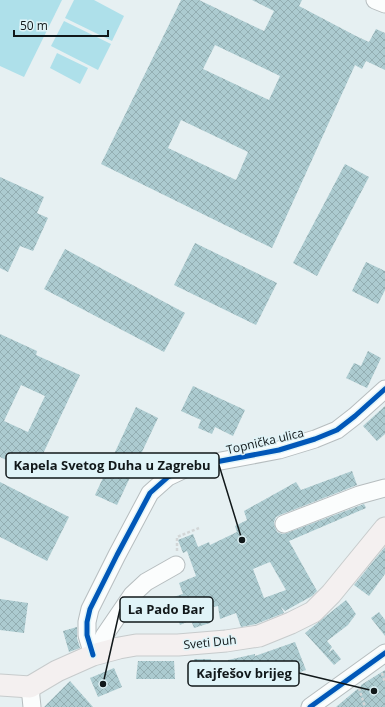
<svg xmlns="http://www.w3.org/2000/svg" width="385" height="707" font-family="'Open Sans',sans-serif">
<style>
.park{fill:#aee0ea}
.building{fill:url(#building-cross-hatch);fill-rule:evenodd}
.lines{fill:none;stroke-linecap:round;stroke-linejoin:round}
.minor-casing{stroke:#b6bdbf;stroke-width:19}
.major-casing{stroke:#c7cbcc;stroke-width:23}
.path{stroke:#d2d6d7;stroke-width:2.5;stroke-dasharray:3 2;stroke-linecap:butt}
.minor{stroke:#fbfdfd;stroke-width:17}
.major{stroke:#f4f0f0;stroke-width:21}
.cycleway-casing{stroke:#e0f4f8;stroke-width:8}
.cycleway{stroke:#0057b8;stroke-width:5}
.labels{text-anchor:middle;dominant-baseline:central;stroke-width:3;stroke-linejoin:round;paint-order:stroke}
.street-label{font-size:12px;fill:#11181a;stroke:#e0f4f8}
.leader{fill:none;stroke:#11181a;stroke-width:1.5}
.callout-dot{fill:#11181a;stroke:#e0f4f8;stroke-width:1.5}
.callout{fill:#e0f4f8;stroke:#11181a;stroke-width:1.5}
.callout-label{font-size:13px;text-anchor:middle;font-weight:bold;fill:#11181a}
</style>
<defs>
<pattern id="building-cross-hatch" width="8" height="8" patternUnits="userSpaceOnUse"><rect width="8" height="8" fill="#accbd0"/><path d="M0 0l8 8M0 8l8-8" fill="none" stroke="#93aeb2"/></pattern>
</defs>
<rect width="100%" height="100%" fill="#e6f0f2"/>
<g class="park">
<polygon points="0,0 62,0 24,77 0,66"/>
<polygon points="74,0 94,0 124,16 112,41 65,18"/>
<polygon points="64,21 111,44 98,70 51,46"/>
<polygon points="57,53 88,68 80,84 50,68"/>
</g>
<g class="building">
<path d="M 181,0 L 199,0 L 264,31 L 274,11 L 252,0 L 302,0 L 299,6 L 356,36 L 369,42 L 376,29 L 385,33 L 385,70 L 366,61 L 362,69 L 355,65 L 272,248 L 101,164 ZM 215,45 L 280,76 L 269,100 L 203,69 ZM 181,120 L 248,152 L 236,180 L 168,148 Z"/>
<polygon points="345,164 369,177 317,276 293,263"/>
<polygon points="0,177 44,197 37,213 48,218 33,251 20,246 8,272 0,268"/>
<polygon points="195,243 277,283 256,325 174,285"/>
<polygon points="65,249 185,313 164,352 44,289"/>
<polygon points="366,262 385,271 385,290 378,304 352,291"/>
<path d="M 0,334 L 37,351 L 36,355 L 80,375 L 34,473 L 0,457 ZM 21,385 L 45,396 L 28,432 L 4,421 Z"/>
<polygon points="368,351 381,358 367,388 346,378 354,363 361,366"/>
<polygon points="193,386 245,410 233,436 215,427 212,434 198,428 201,420 181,411"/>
<polygon points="385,406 385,434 377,441 363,426"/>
<polygon points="136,407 158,418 117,505 95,495"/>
<path d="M 352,471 L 357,485 L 280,515 L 276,517 L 274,522 L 275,527 L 277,532 L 282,534 L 287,533 L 364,504 L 366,508 L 289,541 L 317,591 L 312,596 L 285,611 L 281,607 L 284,613 L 256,624 L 241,627 L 236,613 L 220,619 L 218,606 L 209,608 L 210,623 L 194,628 L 191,620 L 180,625 L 170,598 L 183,594 L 179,583 L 196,576 L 187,551 L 183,553 L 178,540 L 193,534 L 198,547 L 209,542 L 210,545 L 237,532 L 235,526 L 247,520 L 244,511 L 296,482 L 301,490 ZM 270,562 L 286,590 L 264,598 L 253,569 Z"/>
<polygon points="0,482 69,517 47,561 0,537"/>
<polygon points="385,547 385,574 369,596 354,585"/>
<polygon points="0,599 28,603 24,633 0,630"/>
<polygon points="346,600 356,614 348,625 327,641 332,647 328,653 333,649 341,659 334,665 305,633"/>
<polygon points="379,612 385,620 385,636 371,618"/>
<polygon points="77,627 77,638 80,648 69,652 63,631"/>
<polygon points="295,642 306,670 279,680 277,675 252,680 252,677 232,678 228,660 255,654 255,656"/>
<polygon points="194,659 211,659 212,679 195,679"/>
<polygon points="138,661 174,661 175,679 136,679"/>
<polygon points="114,668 122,687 98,697 90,678"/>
<polygon points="385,670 385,707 336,707 361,686 361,685"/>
<polygon points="70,681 93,707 44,707"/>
</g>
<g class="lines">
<defs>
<g id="minor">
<polyline points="375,0 385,4"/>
<polyline points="284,524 359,495 385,488"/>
<polyline points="103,652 104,636 132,595 146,582 176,565"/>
<polyline points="93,655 87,635 87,622 90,609 117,555 150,493 168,477 189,467 279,450 315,439 337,430 355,416 385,389"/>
<polyline points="30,687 32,707"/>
<polyline points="310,707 385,653"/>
</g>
<polyline id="major" points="0,685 30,687 57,671 93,655 119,648 136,645 178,645 226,641 259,636 291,623 313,612 331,594 385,528"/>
</defs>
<use href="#minor" class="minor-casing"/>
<use href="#major" class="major-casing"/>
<g class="path">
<polyline points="177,551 177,537 199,528"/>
<polyline points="382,673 385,683"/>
<polyline points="359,688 365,707"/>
</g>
<use href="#minor" class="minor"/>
<use href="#major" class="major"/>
<defs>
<g id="cycleway">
<polyline points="93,655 87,635 87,622 90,609 117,555 150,493 168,477 189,467 279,450 315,439 337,430 355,416 385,389"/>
<polyline points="310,707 385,653"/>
</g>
</defs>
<use href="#cycleway" class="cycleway-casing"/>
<use href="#cycleway" class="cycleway"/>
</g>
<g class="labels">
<g class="street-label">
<text transform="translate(265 441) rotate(-13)">Topnička ulica</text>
<text transform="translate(210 642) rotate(-6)">Sveti Duh</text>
</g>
</g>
<path class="leader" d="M242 540L219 465M103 684L120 609M374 691L299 673"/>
<g class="callout-dot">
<circle cx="242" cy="540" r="4"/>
<circle cx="103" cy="684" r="4"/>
<circle cx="374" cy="691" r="4"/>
</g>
<g class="callout">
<rect x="6" y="453" width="213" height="25" rx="4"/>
<rect x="120" y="597" width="93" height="25" rx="4"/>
<rect x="188" y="661" width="111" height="25" rx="4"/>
</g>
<g class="callout-label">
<text x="112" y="470">Kapela Svetog Duha u Zagrebu</text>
<text x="166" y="614">La Pado Bar</text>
<text x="244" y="678">Kajfešov brijeg</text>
</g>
<path d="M14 30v6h94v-6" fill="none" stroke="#11181a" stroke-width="2"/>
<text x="20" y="30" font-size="12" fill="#11181a" stroke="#e0f4f8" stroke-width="3" paint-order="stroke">50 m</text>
</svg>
